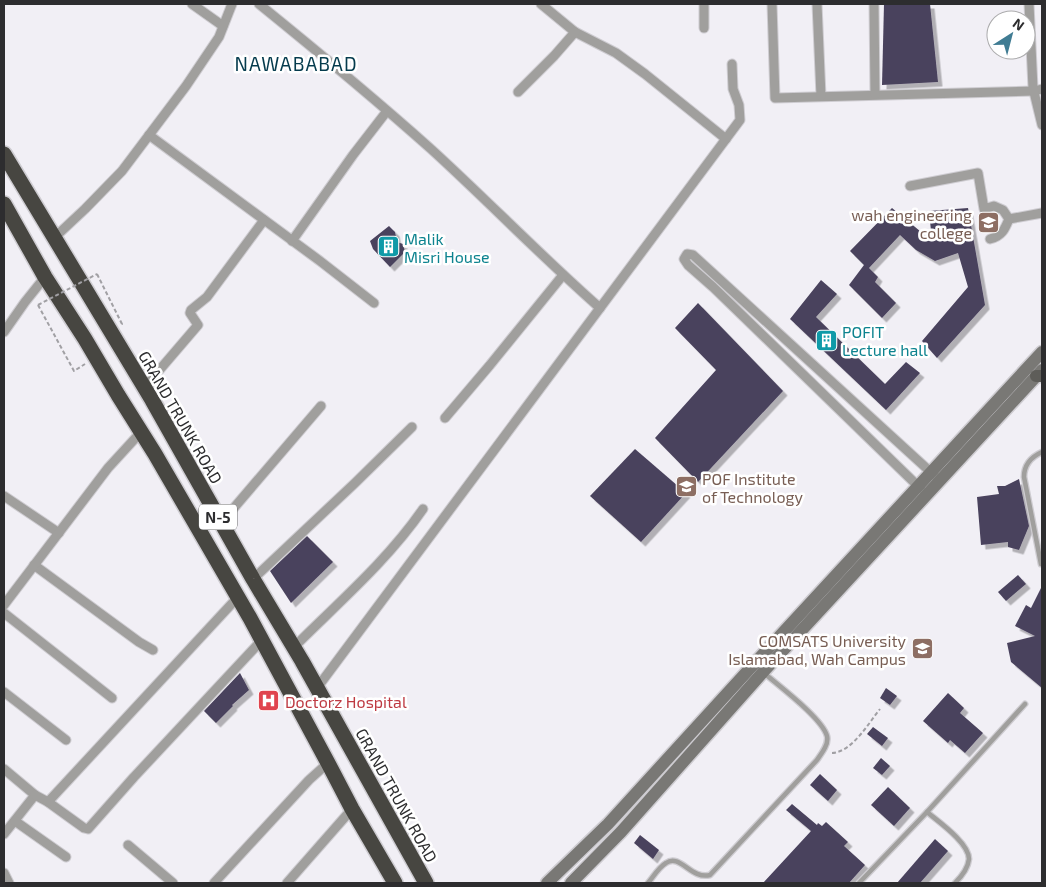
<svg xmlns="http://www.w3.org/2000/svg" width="1046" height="887" font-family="'Exo 2',sans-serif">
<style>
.building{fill:#4a425d;filter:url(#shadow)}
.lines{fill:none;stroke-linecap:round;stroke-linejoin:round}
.lane-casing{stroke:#ceccd1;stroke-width:7}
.street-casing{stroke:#ceccd1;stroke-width:11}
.secondary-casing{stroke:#ceccd1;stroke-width:15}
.primary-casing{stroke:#ceccd1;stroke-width:15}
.highway-casing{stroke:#ceccd1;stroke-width:18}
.path{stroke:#a1a0a4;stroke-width:2;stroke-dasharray:4 2.5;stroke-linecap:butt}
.lane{stroke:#a09f9d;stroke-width:4.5}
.street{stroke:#a09f9d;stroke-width:9}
.secondary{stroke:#797875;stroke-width:12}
.primary{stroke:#5e5d59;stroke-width:12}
.highway{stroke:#474641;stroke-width:15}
.path-bridge{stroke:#a1a0a4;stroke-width:2;stroke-dasharray:4 2.5;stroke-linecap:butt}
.labels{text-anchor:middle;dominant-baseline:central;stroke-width:5;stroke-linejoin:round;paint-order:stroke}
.shield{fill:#fff;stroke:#6c6c6d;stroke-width:1}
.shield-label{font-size:15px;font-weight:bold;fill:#2d2d2f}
.education-label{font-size:16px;fill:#785e54;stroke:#fff;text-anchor:end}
.culture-label{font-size:16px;fill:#0d838f;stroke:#fff;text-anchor:start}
.street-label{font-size:16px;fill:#2d2d2f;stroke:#fff}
.health-label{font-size:16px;fill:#be3a42;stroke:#fff;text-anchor:start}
.quarter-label{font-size:19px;letter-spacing:1px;fill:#053b4d;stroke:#fff}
</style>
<defs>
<filter id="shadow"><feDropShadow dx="4.5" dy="4.5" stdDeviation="0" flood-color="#0004"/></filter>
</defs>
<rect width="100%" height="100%" fill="#f1eff5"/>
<g class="building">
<polygon points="884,4 930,4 938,82 882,85"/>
<polygon points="892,208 932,241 929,211 968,208 985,305 937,358 922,341 968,287 958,253 935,261 916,250 900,235 869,268 878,277 875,282 896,303 882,318 849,285 864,265 850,251"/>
<polygon points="389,226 395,232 397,242 403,244 405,252 390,267 373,249 370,241"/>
<polygon points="821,280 837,294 816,317 885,384 906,362 920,373 886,410 790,319"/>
<polygon points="698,303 783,391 698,482 655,438 716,370 675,328"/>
<polygon points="635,449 686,493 641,542 590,496"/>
<polygon points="1019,479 1029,526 1019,550 1008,547 1008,542 981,545 977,497 999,494 997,486 1005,486"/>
<polygon points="307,536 333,562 291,603 270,571"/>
<polygon points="1018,575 1026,584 1006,601 998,592"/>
<polygon points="1042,586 1042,688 1011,662 1007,643 1035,636 1015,626 1026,605 1031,608"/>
<polygon points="240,673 249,690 232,705 233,706 216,723 204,711"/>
<polygon points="886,688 897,696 890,705 880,698"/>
<polygon points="948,693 964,708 960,713 983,733 965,753 950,740 948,743 923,721"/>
<polygon points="873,727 888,738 882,746 867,734"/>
<polygon points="881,758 890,766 882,775 873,768"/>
<polygon points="820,774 837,790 828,801 810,785"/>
<polygon points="888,787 910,808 894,826 871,805"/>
<polygon points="792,804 817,825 818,823 822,826 826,822 848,842 844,846 865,865 849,883 763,883 811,831 786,810"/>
<polygon points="640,835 659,850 653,859 634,843"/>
<polygon points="935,839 948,851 920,883 897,883"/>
</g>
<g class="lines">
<defs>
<g id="lane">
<path d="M 1041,564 L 1024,477 C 1024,465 1031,457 1042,452"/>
<path d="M 927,812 C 939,822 969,843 969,859 C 968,869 961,877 955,883"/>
<path d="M 648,883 C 653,877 659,867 666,863 C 680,853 691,880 710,875 L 817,760 C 822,753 829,744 827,736 C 822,718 779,686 764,673"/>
<polyline points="859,883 927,812 1025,704"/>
</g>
<g id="street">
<polyline points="192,4 223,26"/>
<path d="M 259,4 C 317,51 375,99 431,149 C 488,201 542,257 600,308"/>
<polyline points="541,4 575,32 616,53 645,74 726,139"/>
<polyline points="704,4 704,28"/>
<polyline points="772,4 775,98 1034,91 1042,89"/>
<polyline points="817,4 821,96"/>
<polyline points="874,4 875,94"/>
<polyline points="1029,4 1033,88 1042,125"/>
<polyline points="518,92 554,56 575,32"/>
<polyline points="149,135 320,261 374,303"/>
<polyline points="910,186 978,173 984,209 994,206 1003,210 1009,219 1042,213"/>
<polyline points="54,238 85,209 122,171 186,86 219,37 232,4"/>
<path d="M 990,239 C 1002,236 1005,229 1009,219"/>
<polyline points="292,241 353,155 387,111"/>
<polyline points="4,332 25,302 45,277"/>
<polyline points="144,388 198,325 190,313 191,310 207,297 264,220"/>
<polyline points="445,418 490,365 563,275"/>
<polyline points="921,489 713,287 688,265 684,259 687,254 693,255 935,476"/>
<polyline points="4,496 59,533"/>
<polyline points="221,523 321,406"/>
<polyline points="34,565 139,642 153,650"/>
<polyline points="253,579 355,483 412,427"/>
<polyline points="4,605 108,468 141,432"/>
<polyline points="4,613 112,698"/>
<path d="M 294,647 C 338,603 388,560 423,509"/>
<polyline points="317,688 740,120 739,105 733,89 732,64"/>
<polyline points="4,692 66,740"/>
<polyline points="4,769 35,795 4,834"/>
<polyline points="35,795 48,802 84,828 88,829 134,777 262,640"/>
<polyline points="48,802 238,597"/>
<polyline points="15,821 66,857"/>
<polyline points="128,845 173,883"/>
<polyline points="4,873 9,883"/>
<polyline points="214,883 309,780 328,763"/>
<polyline points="287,883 352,809"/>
</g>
<g id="secondary">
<polyline points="547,883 608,824 754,664 1042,352"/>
<polyline points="571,883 621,832 763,672 1042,370"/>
</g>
<polyline id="primary" points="1036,376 1042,376"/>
<g id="highway">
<polyline points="4,154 152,400 253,579 302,661 426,883"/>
<polyline points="4,204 45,277 85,339 118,395 155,454 250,618 328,763 352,809 395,883"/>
</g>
</defs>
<use href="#lane" class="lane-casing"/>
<use href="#street" class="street-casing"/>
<use href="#secondary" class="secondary-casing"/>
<use href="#primary" class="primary-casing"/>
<use href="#highway" class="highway-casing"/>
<g class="path">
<polyline points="97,274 122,324 121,324"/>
<polyline points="38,305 74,371 85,364"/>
<path d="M 832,753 C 852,752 868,724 880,709"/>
</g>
<use href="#lane" class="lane"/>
<use href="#street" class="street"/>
<use href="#secondary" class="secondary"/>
<use href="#primary" class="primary"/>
<use href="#highway" class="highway"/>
<polyline class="path-bridge" points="38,305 97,274"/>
</g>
<defs>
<symbol id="university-square" viewBox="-11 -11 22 22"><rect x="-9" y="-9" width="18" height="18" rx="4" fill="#8d6e63" stroke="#fff"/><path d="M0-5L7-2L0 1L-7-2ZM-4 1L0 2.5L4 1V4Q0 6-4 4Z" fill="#fff"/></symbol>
<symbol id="building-square" viewBox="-11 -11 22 22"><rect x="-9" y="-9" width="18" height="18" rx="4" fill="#0f9aa8" stroke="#fff"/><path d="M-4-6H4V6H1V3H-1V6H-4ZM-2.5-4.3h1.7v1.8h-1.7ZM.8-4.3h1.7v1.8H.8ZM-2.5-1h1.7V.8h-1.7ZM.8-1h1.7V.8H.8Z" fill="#fff"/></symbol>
<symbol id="hospital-square" viewBox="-11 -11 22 22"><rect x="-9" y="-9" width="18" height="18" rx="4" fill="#e0444e" stroke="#fff"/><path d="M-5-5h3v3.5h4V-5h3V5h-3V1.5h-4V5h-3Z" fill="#fff"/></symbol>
</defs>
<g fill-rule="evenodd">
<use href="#university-square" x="976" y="210" width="25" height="25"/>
<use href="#building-square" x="376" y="234" width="25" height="25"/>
<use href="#building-square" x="814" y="328" width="25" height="25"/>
<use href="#university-square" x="674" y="474" width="25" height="25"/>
<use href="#university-square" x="910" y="636" width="25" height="25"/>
<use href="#hospital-square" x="256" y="688" width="25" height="25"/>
</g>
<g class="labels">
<rect class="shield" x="199" y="504.5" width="38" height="25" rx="4"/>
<g class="shield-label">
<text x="218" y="517">N-5</text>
</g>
<g class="education-label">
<text x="972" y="214">wah engineering<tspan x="972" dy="18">college</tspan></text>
<text x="702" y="478" text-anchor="start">POF Institute<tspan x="702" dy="18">of Technology</tspan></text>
<text x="906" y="640">COMSATS University<tspan x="906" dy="18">Islamabad, Wah Campus</tspan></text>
</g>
<g class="culture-label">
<text x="404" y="238">Malik<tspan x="404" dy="18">Misri House</tspan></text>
<text x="842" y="331">POFIT<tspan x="842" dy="18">Lecture hall</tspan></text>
</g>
<g class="street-label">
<text transform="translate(181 417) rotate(60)">GRAND TRUNK ROAD</text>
<text transform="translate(397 795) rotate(61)">GRAND TRUNK ROAD</text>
</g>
<g class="health-label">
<text x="285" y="701">Doctorz Hospital</text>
</g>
<g class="quarter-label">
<text x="296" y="63">NAWABABAD</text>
</g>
</g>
<rect width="1046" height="887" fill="none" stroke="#2d2d2f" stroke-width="10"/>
<g transform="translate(1011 35) rotate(36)"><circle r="24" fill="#ffffff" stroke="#ababac"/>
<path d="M0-4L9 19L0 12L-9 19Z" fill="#407c93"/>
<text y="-8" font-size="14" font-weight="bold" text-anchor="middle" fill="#2d2d2f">N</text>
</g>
</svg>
